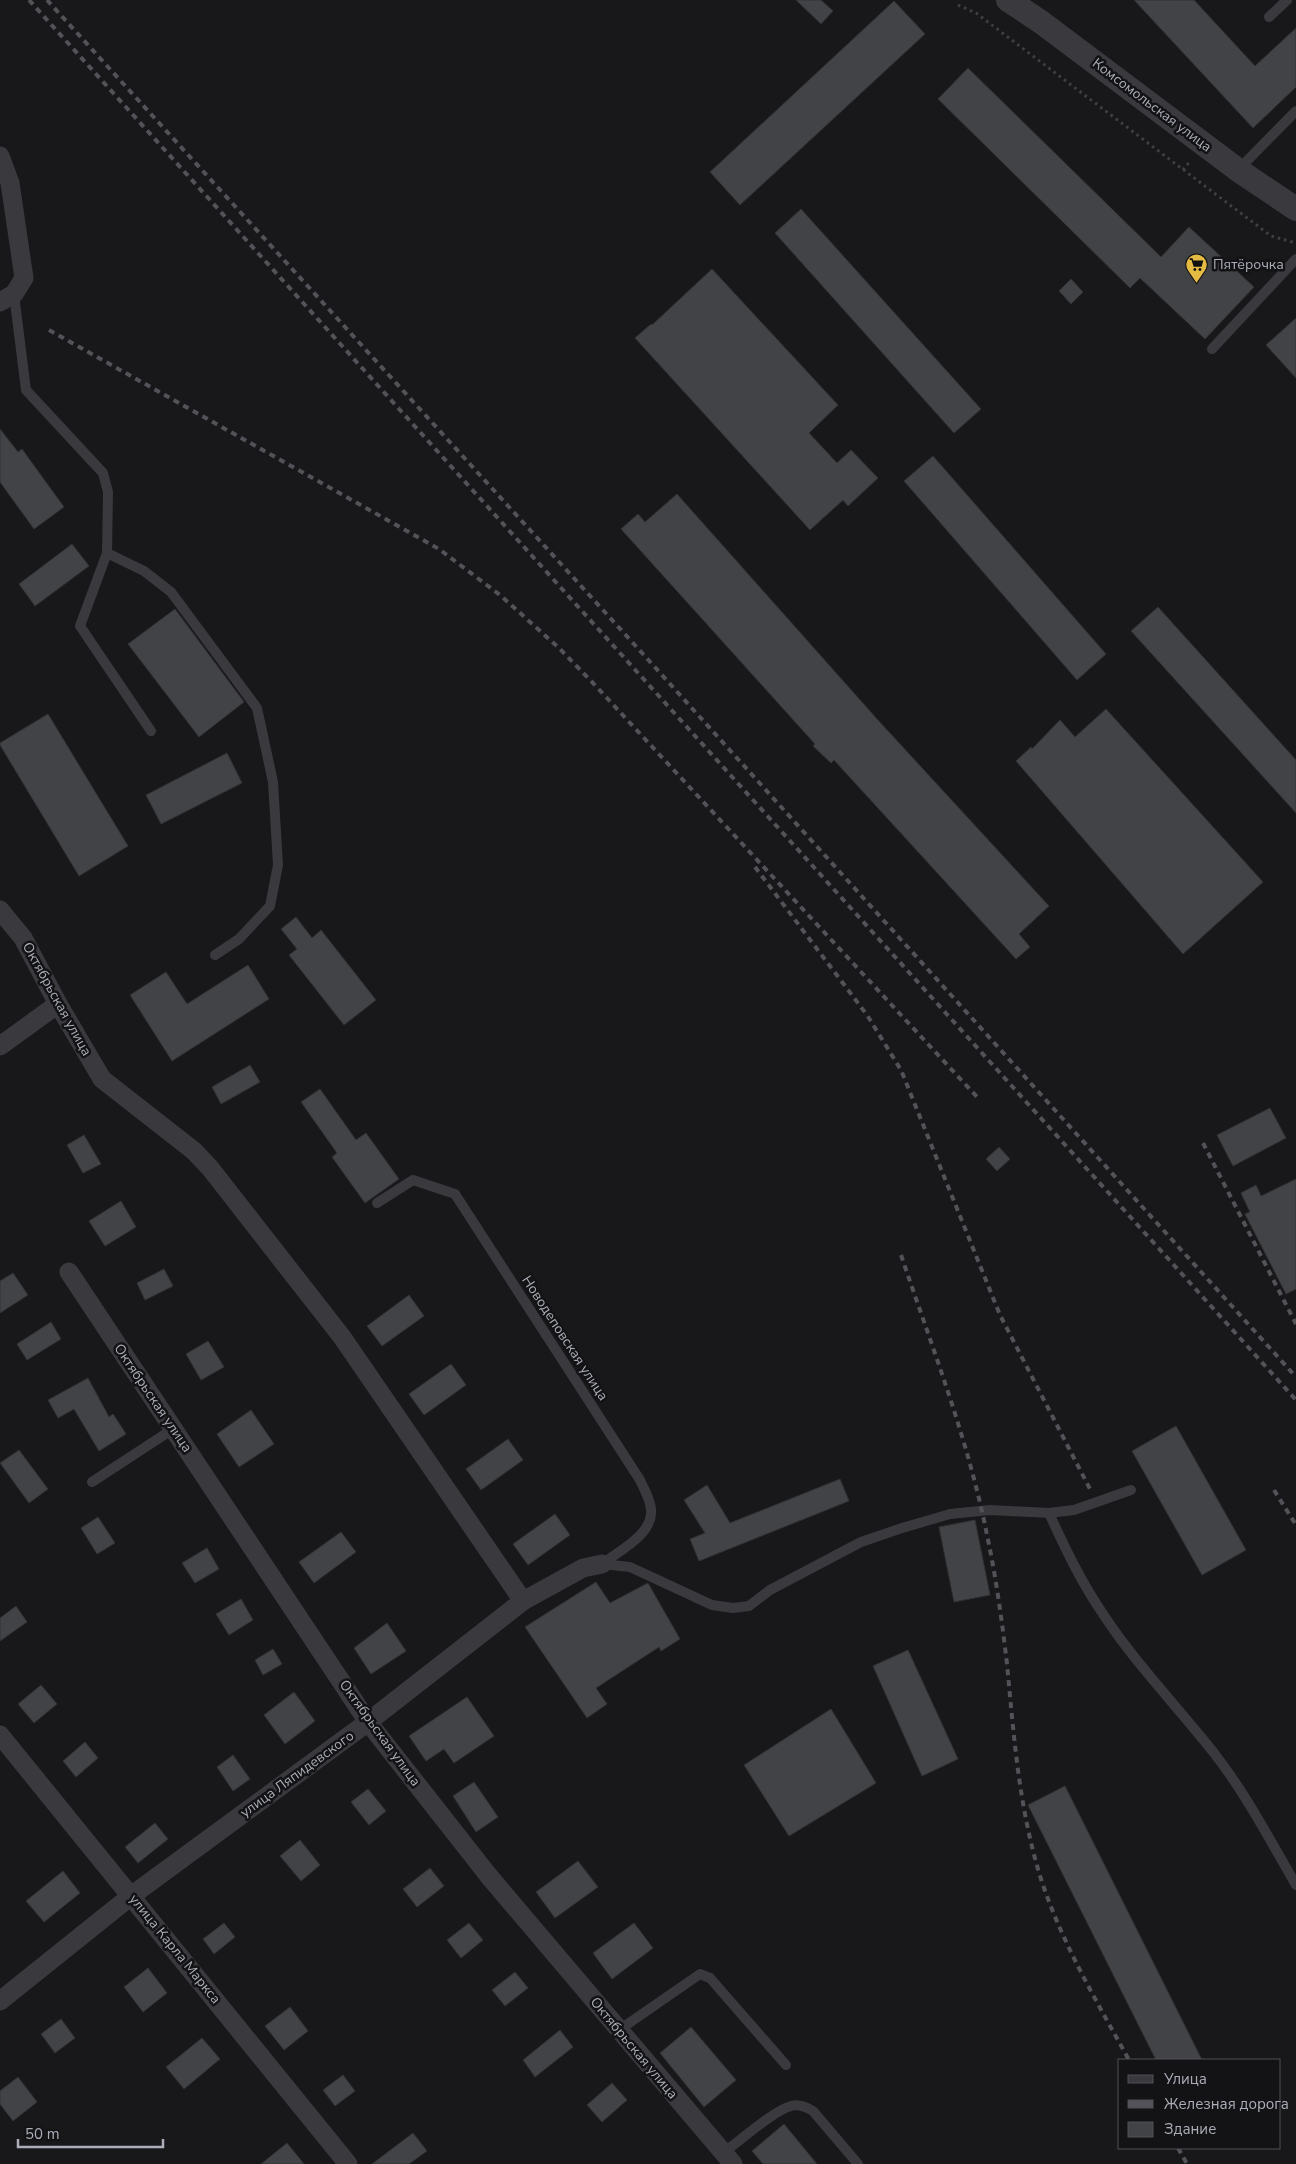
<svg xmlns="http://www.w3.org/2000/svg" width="1296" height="2164" font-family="'Nunito Sans',sans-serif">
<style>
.building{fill:#424346;stroke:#323235}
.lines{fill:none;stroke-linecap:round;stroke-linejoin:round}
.path{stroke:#3f4045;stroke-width:3;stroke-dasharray:2.5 4;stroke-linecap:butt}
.service{stroke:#39393e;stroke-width:10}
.minor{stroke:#39393e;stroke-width:19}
.tertiary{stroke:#39393e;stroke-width:24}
.rail{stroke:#525359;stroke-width:4;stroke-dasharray:6 5;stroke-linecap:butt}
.labels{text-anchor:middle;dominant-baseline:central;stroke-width:5;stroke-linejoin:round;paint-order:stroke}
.street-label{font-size:14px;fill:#abaeb8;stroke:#131315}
.poi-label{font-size:14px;fill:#abaeb8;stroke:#131315;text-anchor:start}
</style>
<rect width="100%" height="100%" fill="#18181a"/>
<g class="building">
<polygon points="796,0 821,0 833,11 821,24"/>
<polygon points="1134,0 1194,0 1255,66 1296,28 1296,87 1253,128"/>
<polygon points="894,1 925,34 740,205 710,172"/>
<polygon points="968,68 1161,257 1189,227 1254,287 1205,339 1140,278 1130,288 938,99"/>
<polygon points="801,209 981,409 954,433 775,233"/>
<polygon points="712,269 838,405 809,433 837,463 851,450 878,478 848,506 843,500 810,530 635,338 651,324 652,325"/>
<polygon points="1071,279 1083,292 1071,304 1059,291"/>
<polygon points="1296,318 1296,378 1266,345"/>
<polygon points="0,429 18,452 22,449 64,507 34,529 0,482"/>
<polygon points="933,456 1106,654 1077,680 904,481"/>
<polygon points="677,494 877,719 1049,906 1019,934 1030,947 1016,959 834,760 831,763 813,746 815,744 621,529 638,514 645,522"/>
<polygon points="72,544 89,566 35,606 19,584"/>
<polygon points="1158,607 1296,760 1296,813 1131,631"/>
<polygon points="175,609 244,702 199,737 128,644"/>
<polygon points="1106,709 1263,882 1183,954 1016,761 1031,747 1032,749 1060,720 1075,737"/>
<polygon points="48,714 128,846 79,876 0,745 0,743"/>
<polygon points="227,753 242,783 161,824 146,795"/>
<polygon points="296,917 312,938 321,930 376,1000 344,1025 289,955 297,949 281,929"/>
<polygon points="248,965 269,999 172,1061 130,995 166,972 187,1004"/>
<polygon points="250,1065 260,1082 221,1104 212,1087"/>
<polygon points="320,1089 356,1140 366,1133 399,1179 365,1203 332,1157 337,1153 301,1102"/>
<polygon points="1270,1108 1286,1138 1233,1166 1217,1135"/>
<polygon points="84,1135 101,1164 83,1173 67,1145"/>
<polygon points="999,1147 1010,1159 997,1171 986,1159"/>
<polygon points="1296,1179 1296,1289 1286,1294 1245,1214 1250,1212 1241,1193 1256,1185 1261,1196"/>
<polygon points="121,1201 136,1227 105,1246 89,1221"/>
<polygon points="164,1269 173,1286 145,1300 137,1283"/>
<polygon points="13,1273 28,1295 0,1313 0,1281"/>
<polygon points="409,1295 424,1316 382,1346 367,1326"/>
<polygon points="51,1322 61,1339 27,1360 17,1344"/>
<polygon points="208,1341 224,1367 201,1380 186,1354"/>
<polygon points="451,1364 466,1385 424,1415 409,1394"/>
<polygon points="88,1378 109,1417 113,1414 126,1434 99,1451 74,1409 58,1418 48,1400"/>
<polygon points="251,1410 274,1444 239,1467 217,1434"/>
<polygon points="1176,1426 1246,1550 1202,1575 1132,1451"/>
<polygon points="508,1439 523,1460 481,1490 466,1469"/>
<polygon points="19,1450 48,1489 29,1503 0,1463"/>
<polygon points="840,1479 849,1501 699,1561 690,1539 705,1533 684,1500 707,1485 730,1523"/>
<polygon points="555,1514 570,1535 528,1565 513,1544"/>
<polygon points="98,1517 115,1543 97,1554 81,1528"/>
<polygon points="975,1520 990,1595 954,1602 939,1527"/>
<polygon points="341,1532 356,1552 314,1583 299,1562"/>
<polygon points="207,1548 219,1569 195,1583 182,1563"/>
<polygon points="596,1582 610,1603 648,1583 680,1639 661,1651 659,1647 596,1688 607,1704 587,1718 525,1627"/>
<polygon points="241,1599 253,1620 229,1635 216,1614"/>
<polygon points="16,1606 27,1622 0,1641 0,1618"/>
<polygon points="387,1623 406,1651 371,1674 354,1648"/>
<polygon points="273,1649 282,1664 263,1675 255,1660"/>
<polygon points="908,1650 958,1759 922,1776 873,1666"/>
<polygon points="41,1685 57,1704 34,1723 18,1704"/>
<polygon points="294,1692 315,1721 285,1744 264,1715"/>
<polygon points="467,1697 494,1736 454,1763 444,1749 426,1761 409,1736"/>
<polygon points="831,1709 876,1783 789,1836 744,1765"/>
<polygon points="85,1742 98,1758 76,1777 63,1761"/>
<polygon points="233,1755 250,1779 233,1791 217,1767"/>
<polygon points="474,1782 498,1817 476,1832 453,1796"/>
<polygon points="1065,1786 1202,2060 1156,2060 1028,1805"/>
<polygon points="368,1789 386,1811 369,1825 351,1802"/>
<polygon points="155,1823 168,1839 138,1863 125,1847"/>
<polygon points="300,1840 320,1865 301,1881 280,1856"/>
<polygon points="578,1861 598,1887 555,1918 536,1892"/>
<polygon points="430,1868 444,1886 417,1907 403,1889"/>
<polygon points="63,1871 80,1893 44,1922 26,1901"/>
<polygon points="224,1923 235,1937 214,1954 203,1939"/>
<polygon points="469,1923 483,1940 461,1958 447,1940"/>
<polygon points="634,1923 653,1948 612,1979 593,1953"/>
<polygon points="148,1968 167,1993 143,2012 124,1987"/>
<polygon points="515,1972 528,1988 505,2006 492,1990"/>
<polygon points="290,2007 308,2031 284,2050 265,2026"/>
<polygon points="61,2019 75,2038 55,2053 41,2034"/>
<polygon points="691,2027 736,2080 704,2107 660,2053"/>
<polygon points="560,2030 573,2047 535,2077 523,2060"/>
<polygon points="202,2038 220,2059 184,2089 166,2067"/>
<polygon points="343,2075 355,2091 335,2106 323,2090"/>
<polygon points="18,2077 37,2102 13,2121 0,2104 0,2091"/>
<polygon points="612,2083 627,2100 602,2122 587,2105"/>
<polygon points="784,2124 817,2164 763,2164 752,2151"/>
<polygon points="413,2133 427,2151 409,2164 372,2164"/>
<polygon points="287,2143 304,2164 261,2164"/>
</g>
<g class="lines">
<g class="path">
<polyline points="958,5 976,13 1271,236 1296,243"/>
<polyline points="1183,170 1191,160"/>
</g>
<g class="service">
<polyline points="1269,17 1287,0"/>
<polyline points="1238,170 1296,111"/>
<polyline points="14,294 26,390 103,473 108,492 107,553 80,626 151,731"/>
<polyline points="1212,349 1296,259"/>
<polyline points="107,553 144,571 171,592 257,708 273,782 278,865 270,906 239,939 215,955"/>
<path d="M 377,1203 L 413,1180 L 455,1194 L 640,1480 C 644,1489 650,1499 651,1509 C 654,1534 619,1551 602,1564"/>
<polyline points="92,1482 173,1429"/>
<polyline points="1049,1513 1074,1510 1131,1490"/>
<path d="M 602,1564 L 630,1567 L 712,1605 L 733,1608 L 749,1606 L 770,1590 L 861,1542 L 902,1528 L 950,1514 L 990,1510 L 1049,1513 C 1065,1548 1081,1582 1103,1614 C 1135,1663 1177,1706 1214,1753 C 1246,1794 1270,1840 1296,1885"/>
<polyline points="619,2030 700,1974 710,1978 786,2065"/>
<path d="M 723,2153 C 740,2141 773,2111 791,2106 C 798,2104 806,2107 813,2111 L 858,2164"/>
</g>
<g class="minor">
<polyline points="0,156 10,183 24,278 14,294 0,302"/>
<polyline points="0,910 23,938 58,1004 102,1079 194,1151 210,1168 342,1337 523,1601"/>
<polyline points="0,1046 58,1004"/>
<polyline points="69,1272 368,1722 488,1875 733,2164"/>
<polyline points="0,1735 348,2164"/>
<polyline points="0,2001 131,1896 368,1722 523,1601 583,1568 602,1564"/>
</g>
<polyline class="tertiary" points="1008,0 1041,22 1238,170 1296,209"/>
<g class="rail">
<polyline points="29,0 1296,1400"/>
<polyline points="47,0 643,654 1296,1377"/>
<polyline points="49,330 439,549 500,595 559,648 593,683 978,1098"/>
<polyline points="755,867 867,1015 901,1070 1000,1315 1091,1491"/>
<polyline points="1203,1143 1296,1324"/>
<path d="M 901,1255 C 932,1347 968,1439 987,1535 C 996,1577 1002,1621 1007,1664 C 1014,1737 1019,1811 1042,1882 C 1063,1945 1097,2002 1129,2060"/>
<polyline points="1274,1490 1296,1525"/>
<polyline points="1178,2148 1187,2164"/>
</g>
</g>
<defs>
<symbol id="supermarket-pin" viewBox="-11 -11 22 30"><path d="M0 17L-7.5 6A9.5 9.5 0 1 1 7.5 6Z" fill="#e6bb43" stroke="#131315"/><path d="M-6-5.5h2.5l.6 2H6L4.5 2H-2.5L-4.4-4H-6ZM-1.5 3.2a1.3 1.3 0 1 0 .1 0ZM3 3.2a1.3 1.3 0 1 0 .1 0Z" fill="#111"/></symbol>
</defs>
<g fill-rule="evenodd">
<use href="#supermarket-pin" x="1184" y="252" width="25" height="34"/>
</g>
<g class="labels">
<g class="street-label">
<text transform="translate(1152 105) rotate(37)">Комсомольская улица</text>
<text transform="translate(57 999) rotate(61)">Октябрьская улица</text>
<text transform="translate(565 1338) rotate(57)">Новодеповская улица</text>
<text transform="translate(153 1398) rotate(56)">Октябрьская улица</text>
<text transform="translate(380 1733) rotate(54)">Октябрьская улица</text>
<text transform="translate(297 1774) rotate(-36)">улица Ляпидевского</text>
<text transform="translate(175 1949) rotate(51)">улица Карла Маркса</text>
<text transform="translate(634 2048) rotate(50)">Октябрьская улица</text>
</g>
<g class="poi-label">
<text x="1213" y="264">Пятёрочка</text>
</g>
</g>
<rect x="1118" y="2059" width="162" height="90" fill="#131315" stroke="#505156"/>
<rect x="1128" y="2075" width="25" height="8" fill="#39393e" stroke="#505156"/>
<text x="1164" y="2084" font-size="15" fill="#abaeb8">Улица</text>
<rect x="1128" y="2100" width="25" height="8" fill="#525359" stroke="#505156"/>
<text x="1164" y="2109" font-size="15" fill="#abaeb8">Железная дорога</text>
<rect x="1128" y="2122" width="25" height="15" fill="#424346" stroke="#505156"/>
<text x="1164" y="2134" font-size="15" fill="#abaeb8">Здание</text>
<path d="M18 2139v8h145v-8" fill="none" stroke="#abaeb8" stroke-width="2.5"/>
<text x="25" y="2139" font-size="15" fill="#abaeb8" stroke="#131315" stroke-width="4" paint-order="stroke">50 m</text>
</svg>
